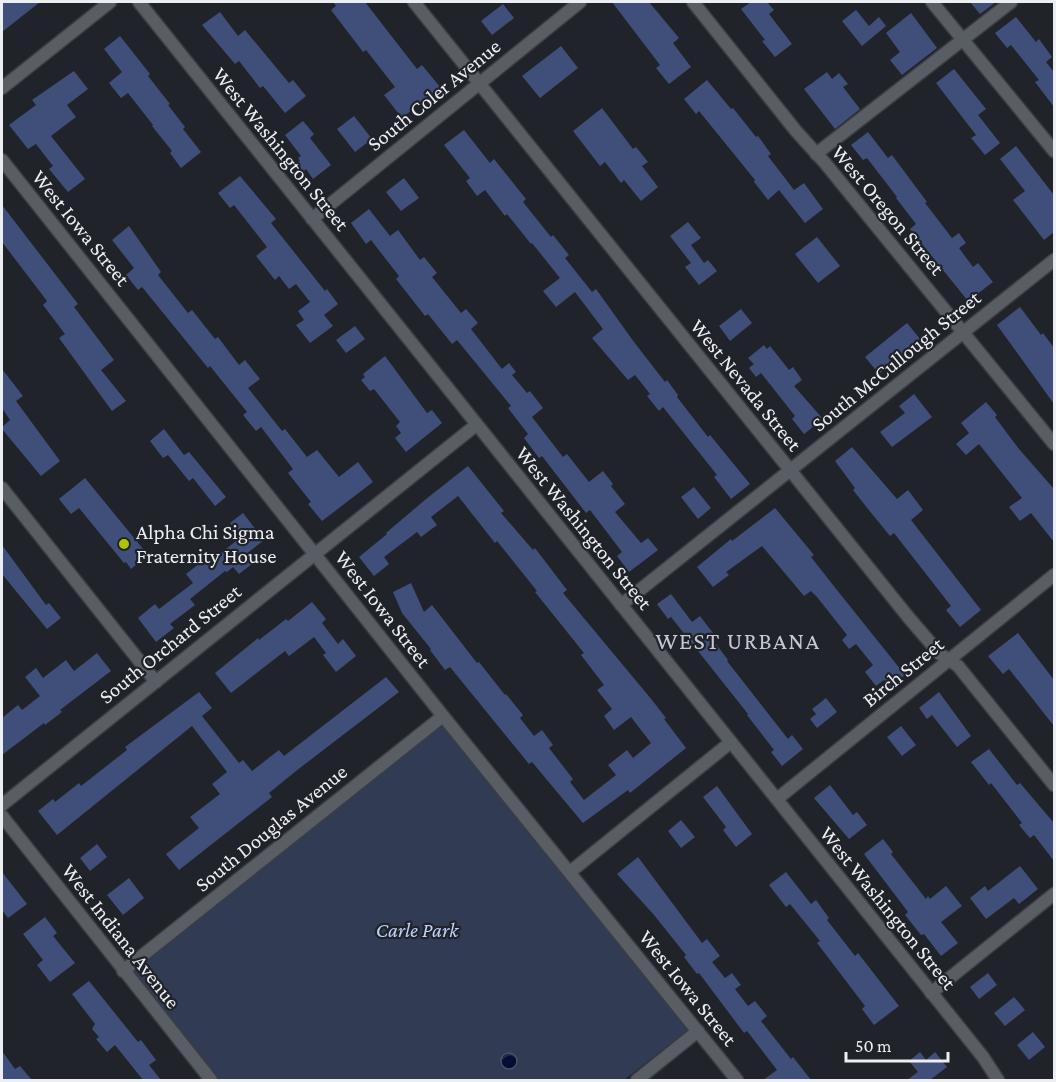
<svg xmlns="http://www.w3.org/2000/svg" width="1056" height="1082" font-family="'Crimson Pro',serif">
<style>
.park{fill:#313b54}
.water{fill:url(#water-waves);stroke:#4a516c;stroke-width:1.5}
.building{fill:#3f4f7a}
.lines{fill:none;stroke-linecap:round;stroke-linejoin:round}
.minor-casing{stroke:#3c3e42;stroke-width:15}
.minor{stroke:#595d64;stroke-width:12}
.poi-dot{fill:#afc504;stroke:#202329;stroke-width:2}
.labels{text-anchor:middle;dominant-baseline:central;stroke-width:4.5;stroke-linejoin:round;paint-order:stroke}
.street-label{font-size:21px;fill:#eceef2;stroke:#202329}
.poi-label{font-size:21px;fill:#eceef2;stroke:#202329;text-anchor:start}
.park-label{font-size:21px;font-style:italic;fill:#bfd0fb;stroke:#202329}
.quarter-label{font-size:24px;letter-spacing:1.5px;fill:#c5c8d1;stroke:#202329}
</style>
<defs>
<pattern id="water-waves" width="16" height="10" patternUnits="userSpaceOnUse" patternTransform="scale(1.5)"><rect width="16" height="10" fill="#050e33"/><path d="M0 5q4-4 8 0t8 0" fill="none" stroke="#2a3151"/></pattern>
</defs>
<rect width="100%" height="100%" fill="#202329"/>
<polygon class="park" points="443,716 688,1030 624,1080 211,1080 123,971"/>
<circle class="water" cx="509" cy="1061" r="8"/>
<g class="building">
<polygon points="2,2 40,2 2,32"/>
<polygon points="333,2 365,2 417,69 422,65 440,87 402,118 384,95 395,87 366,50 363,52 331,10 336,6"/>
<polygon points="612,2 649,2 679,38 673,43 691,67 669,84 656,68 660,65"/>
<polygon points="751,2 767,2 774,10 769,14 792,44 775,57 762,41 765,40 741,9"/>
<polygon points="970,2 996,2 980,14"/>
<polygon points="503,4 514,18 492,35 481,21"/>
<polygon points="856,10 869,26 879,17 886,26 862,46 842,21"/>
<polygon points="220,12 238,36 245,30 289,83 293,80 306,96 285,113 263,86 260,88 239,61 235,64 202,25"/>
<polygon points="911,13 937,48 902,75 890,60 900,52 886,33"/>
<polygon points="1016,17 1036,42 1039,39 1052,57 1046,62 1054,72 1054,107 1035,82 1039,80 1011,45 1007,48 995,33"/>
<polygon points="120,36 150,74 148,76 170,104 168,105 185,127 183,129 201,152 181,168 170,153 172,151 152,126 153,125 128,93 121,98 109,83 122,72 104,49"/>
<polygon points="561,46 578,68 540,98 522,76"/>
<polygon points="954,69 986,109 978,115 1000,143 985,155 971,138 976,135 936,83"/>
<polygon points="74,71 88,89 67,105 76,117 51,136 85,179 68,192 49,169 53,166 36,144 28,149 9,125 36,105 32,100"/>
<polygon points="827,72 832,79 839,73 848,84 843,87 860,109 835,129 804,89"/>
<polygon points="707,80 731,109 733,108 756,137 758,136 771,154 768,156 794,190 804,183 823,209 805,223 779,190 768,200 754,182 755,180 699,111 696,114 684,99"/>
<polygon points="602,108 633,149 636,147 648,162 642,166 658,187 641,201 624,180 621,183 605,162 600,166 573,131"/>
<polygon points="354,116 372,139 355,152 337,129"/>
<polygon points="303,121 314,134 310,138 331,165 313,179 306,169 303,172 296,163 300,161 298,158 301,156 285,135"/>
<polygon points="464,130 490,163 494,159 526,199 523,202 551,237 553,235 569,255 565,258 592,292 596,289 634,342 665,382 667,380 678,395 677,397 708,437 710,435 750,484 731,499 714,477 717,475 663,407 659,411 647,396 650,394 635,375 628,380 592,338 603,329 575,292 556,307 543,291 560,278 532,243 531,244 507,214 505,216 485,190 477,196 466,181 470,178 444,145"/>
<polygon points="868,132 888,158 892,155 927,202 925,203 952,238 959,233 966,243 959,248 973,267 978,263 993,282 968,301 910,229 916,224 896,198 897,197 867,158 863,160 851,145"/>
<polygon points="1016,146 1054,195 1054,232 1044,240 1013,200 1025,191 1000,159"/>
<polygon points="240,176 276,219 271,223 325,291 327,289 338,304 324,315 333,326 310,343 296,325 304,320 298,311 310,302 296,284 289,289 279,276 275,280 256,256 267,247 234,205 230,208 218,193"/>
<polygon points="404,178 419,198 401,211 386,192"/>
<polygon points="2,205 78,304 74,307 114,360 101,370 126,401 112,411 59,338 65,334 43,305 47,301 2,242"/>
<polygon points="369,209 390,236 398,230 420,260 424,257 437,273 432,277 461,313 466,309 478,323 471,329 502,369 509,363 516,372 512,375 527,393 530,391 543,408 532,417 563,457 567,454 589,482 603,471 613,484 611,486 625,504 615,512 641,543 648,538 658,550 629,572 617,556 622,552 590,510 586,513 542,456 539,458 524,438 528,434 508,408 511,406 457,340 452,344 428,314 425,316 396,279 399,276 371,240 366,244 351,223"/>
<polygon points="688,222 701,238 691,245 704,263 708,260 717,271 699,285 685,267 691,263 670,236"/>
<polygon points="129,226 161,272 158,275 188,313 192,310 215,339 218,337 239,365 245,360 260,379 248,388 282,431 285,429 307,457 317,450 339,477 358,462 373,482 322,521 308,504 311,502 288,473 293,469 261,427 256,431 243,415 247,412 210,366 208,368 142,287 138,290 126,275 134,268 112,240"/>
<polygon points="817,237 840,266 818,283 795,254"/>
<polygon points="1020,307 1041,335 1043,333 1054,348 1054,404 997,325"/>
<polygon points="741,309 752,323 730,341 719,326"/>
<polygon points="907,323 921,340 879,374 865,357"/>
<polygon points="355,326 365,339 346,353 336,340"/>
<polygon points="764,345 767,349 770,346 789,370 793,367 802,380 794,386 823,419 804,434 792,419 795,416 761,373 756,377 749,368 754,364 748,358"/>
<polygon points="385,356 427,413 432,410 442,423 406,452 395,438 401,433 396,426 400,422 374,389 370,391 361,380 365,377 363,374"/>
<polygon points="2,369 23,396 16,401 60,461 41,476 2,429 2,427 10,420 2,408"/>
<polygon points="914,394 932,417 892,447 880,432 905,413 899,406"/>
<polygon points="986,402 997,415 995,417 1019,449 1054,489 1054,542 1031,513 1020,521 1009,507 1022,498 979,444 966,455 956,444 969,433 961,423"/>
<polygon points="164,429 184,455 189,452 226,497 215,506 193,478 189,481 168,455 163,458 150,441"/>
<polygon points="852,447 897,499 908,490 923,510 911,520 981,610 960,627 946,610 951,606 894,533 890,536 868,509 853,490 855,488 835,461"/>
<polygon points="468,466 504,511 501,513 533,550 535,548 567,590 563,593 652,700 666,718 664,719 686,748 630,793 628,790 583,823 532,762 529,764 450,667 445,670 430,650 431,649 402,613 393,592 411,583 424,612 432,605 477,663 479,662 505,695 506,694 523,715 520,718 534,736 542,730 553,745 549,748 573,779 570,782 584,800 616,775 608,765 627,750 633,758 651,743 631,717 614,730 604,716 612,709 597,690 604,685 581,655 584,653 535,592 537,591 497,541 495,543 458,496 431,517 437,525 421,537 417,532 384,557 389,564 374,576 359,557 387,534 386,533 426,499"/>
<polygon points="85,478 148,555 131,569 126,562 124,563 79,508 71,514 59,499"/>
<polygon points="694,487 711,508 698,519 681,497"/>
<polygon points="775,508 814,555 811,557 833,585 905,675 890,687 884,680 876,686 865,672 873,665 856,644 849,649 842,640 847,635 817,597 811,591 804,596 762,546 726,572 729,575 713,587 697,567 731,539 732,541"/>
<polygon points="243,513 264,540 245,555 252,564 239,574 233,567 227,572 225,571 190,599 195,605 170,624 174,628 156,642 138,618 155,604 159,609 193,583 186,574 204,560 207,564 241,537 230,523"/>
<polygon points="2,545 46,605 49,603 61,618 47,629 2,574"/>
<polygon points="671,594 692,622 700,616 713,633 710,636 728,660 727,661 788,739 792,735 803,749 782,766 771,752 774,750 747,715 748,714 671,617 668,619 657,604"/>
<polygon points="312,602 326,619 322,623 338,644 343,639 356,656 336,672 323,655 326,653 314,637 289,656 285,651 231,693 215,673 258,638 259,640 286,619 288,621"/>
<polygon points="1018,633 1054,680 1054,726 1009,669 1003,674 988,656"/>
<polygon points="97,653 111,671 60,710 62,712 45,725 44,723 2,755 2,718 18,705 22,710 40,696 25,677 36,668 43,678 66,660 74,671"/>
<polygon points="386,677 399,692 296,771 269,793 272,797 179,870 166,854 199,828 190,817 220,794 212,784 227,772 192,726 57,835 38,811 53,799 55,802 79,783 81,786 127,750 125,747 199,692 212,708 202,716 239,763 243,760 252,771 279,750 284,756"/>
<polygon points="939,692 971,736 957,747 932,715 927,719 919,708"/>
<polygon points="826,698 837,712 817,728 810,719 816,714 812,709"/>
<polygon points="901,726 916,745 902,756 887,737"/>
<polygon points="989,749 1017,785 1020,783 1054,823 1054,861 1034,835 1030,838 1019,825 1022,823 991,783 989,785 971,762"/>
<polygon points="830,785 853,815 857,812 867,825 849,839 814,798"/>
<polygon points="717,786 752,834 736,847 723,830 726,827 703,797"/>
<polygon points="681,820 695,837 681,848 668,831"/>
<polygon points="883,839 893,852 891,854 926,899 928,896 930,899 946,886 962,906 941,922 958,943 941,956 924,934 921,935 905,915 908,912 864,854"/>
<polygon points="97,844 107,857 90,871 80,858"/>
<polygon points="638,857 702,943 707,939 720,956 712,962 725,978 732,973 741,985 735,989 748,1006 755,1001 767,1016 761,1021 791,1059 793,1057 811,1080 763,1080 777,1070 747,1031 744,1033 699,973 697,974 684,957 686,955 654,915 617,874"/>
<polygon points="1020,866 1038,889 1019,904 1014,898 986,919 970,898 985,886 988,891"/>
<polygon points="2,872 27,904 8,918 2,910"/>
<polygon points="786,872 811,904 816,900 829,918 827,920 855,956 858,953 899,1006 874,1025 862,1009 865,1006 817,943 820,941 790,904 786,907 769,885"/>
<polygon points="129,878 144,898 123,915 107,895"/>
<polygon points="45,917 57,933 53,936 75,963 50,982 37,965 43,960 23,934"/>
<polygon points="988,973 997,985 979,999 970,987"/>
<polygon points="89,981 138,1042 141,1040 156,1060 149,1065 161,1080 143,1080 115,1045 107,1052 96,1039 99,1037 92,1029 95,1024 72,994"/>
<polygon points="1014,997 1025,1010 1005,1026 994,1013"/>
<polygon points="1033,1032 1045,1047 1029,1060 1017,1045"/>
<polygon points="2,1051 15,1069 20,1066 32,1080 2,1080"/>
<polygon points="920,1052 926,1060 935,1052 947,1067 930,1080 907,1080 918,1072 909,1061"/>
</g>
<g class="lines">
<defs>
<g id="minor">
<polyline points="139,2 983,1057 998,1080"/>
<polyline points="414,2 909,618 940,654 958,666 1054,785"/>
<polyline points="693,2 796,131 825,163 1054,444"/>
<polyline points="932,2 1054,151"/>
<polyline points="2,88 110,2"/>
<polyline points="816,154 1011,2"/>
<polyline points="2,160 443,716 737,1080"/>
<polyline points="312,219 580,2"/>
<polyline points="2,488 156,682"/>
<polyline points="621,605 1054,260"/>
<polyline points="777,799 1054,575"/>
<polyline points="2,805 476,425"/>
<polyline points="2,816 211,1080"/>
<polyline points="570,872 731,742"/>
<polyline points="123,971 443,716"/>
<polyline points="931,993 1054,894"/>
<polyline points="637,1080 698,1031"/>
</g>
</defs>
<use href="#minor" class="minor-casing"/>
<use href="#minor" class="minor"/>
</g>
<circle class="poi-dot" cx="124" cy="544" r="6"/>
<g class="labels">
<g class="street-label">
<text transform="translate(434 95) rotate(-39)">South Coler Avenue</text>
<text transform="translate(281 149) rotate(51)">West Washington Street</text>
<text transform="translate(888 210) rotate(50)">West Oregon Street</text>
<text transform="translate(81 228) rotate(51)">West Iowa Street</text>
<text transform="translate(896 361) rotate(-39)">South McCullough Street</text>
<text transform="translate(746 385) rotate(51)">West Nevada Street</text>
<text transform="translate(584 528) rotate(51)">West Washington Street</text>
<text transform="translate(383 609) rotate(52)">West Iowa Street</text>
<text transform="translate(170 644) rotate(-39)">South Orchard Street</text>
<text transform="translate(903 672) rotate(-39)">Birch Street</text>
<text transform="translate(271 828) rotate(-39)">South Douglas Avenue</text>
<text transform="translate(888 908) rotate(51)">West Washington Street</text>
<text transform="translate(121 936) rotate(52)">West Indiana Avenue</text>
<text transform="translate(688 988) rotate(51)">West Iowa Street</text>
</g>
<g class="poi-label">
<text x="136" y="532">Alpha Chi Sigma<tspan x="136" dy="24">Fraternity House</tspan></text>
</g>
<g class="park-label">
<text x="417" y="930">Carle Park</text>
</g>
<g class="quarter-label">
<text x="738" y="640">WEST URBANA</text>
</g>
</g>
<rect width="1056" height="1082" fill="none" stroke="#eceef2" stroke-width="6"/>
<path d="M846 1052v9h102v-9" fill="none" stroke="#eceef2" stroke-width="3"/>
<text x="855" y="1052" font-size="18" fill="#eceef2" stroke="#202329" stroke-width="4.5" paint-order="stroke">50 m</text>
</svg>
